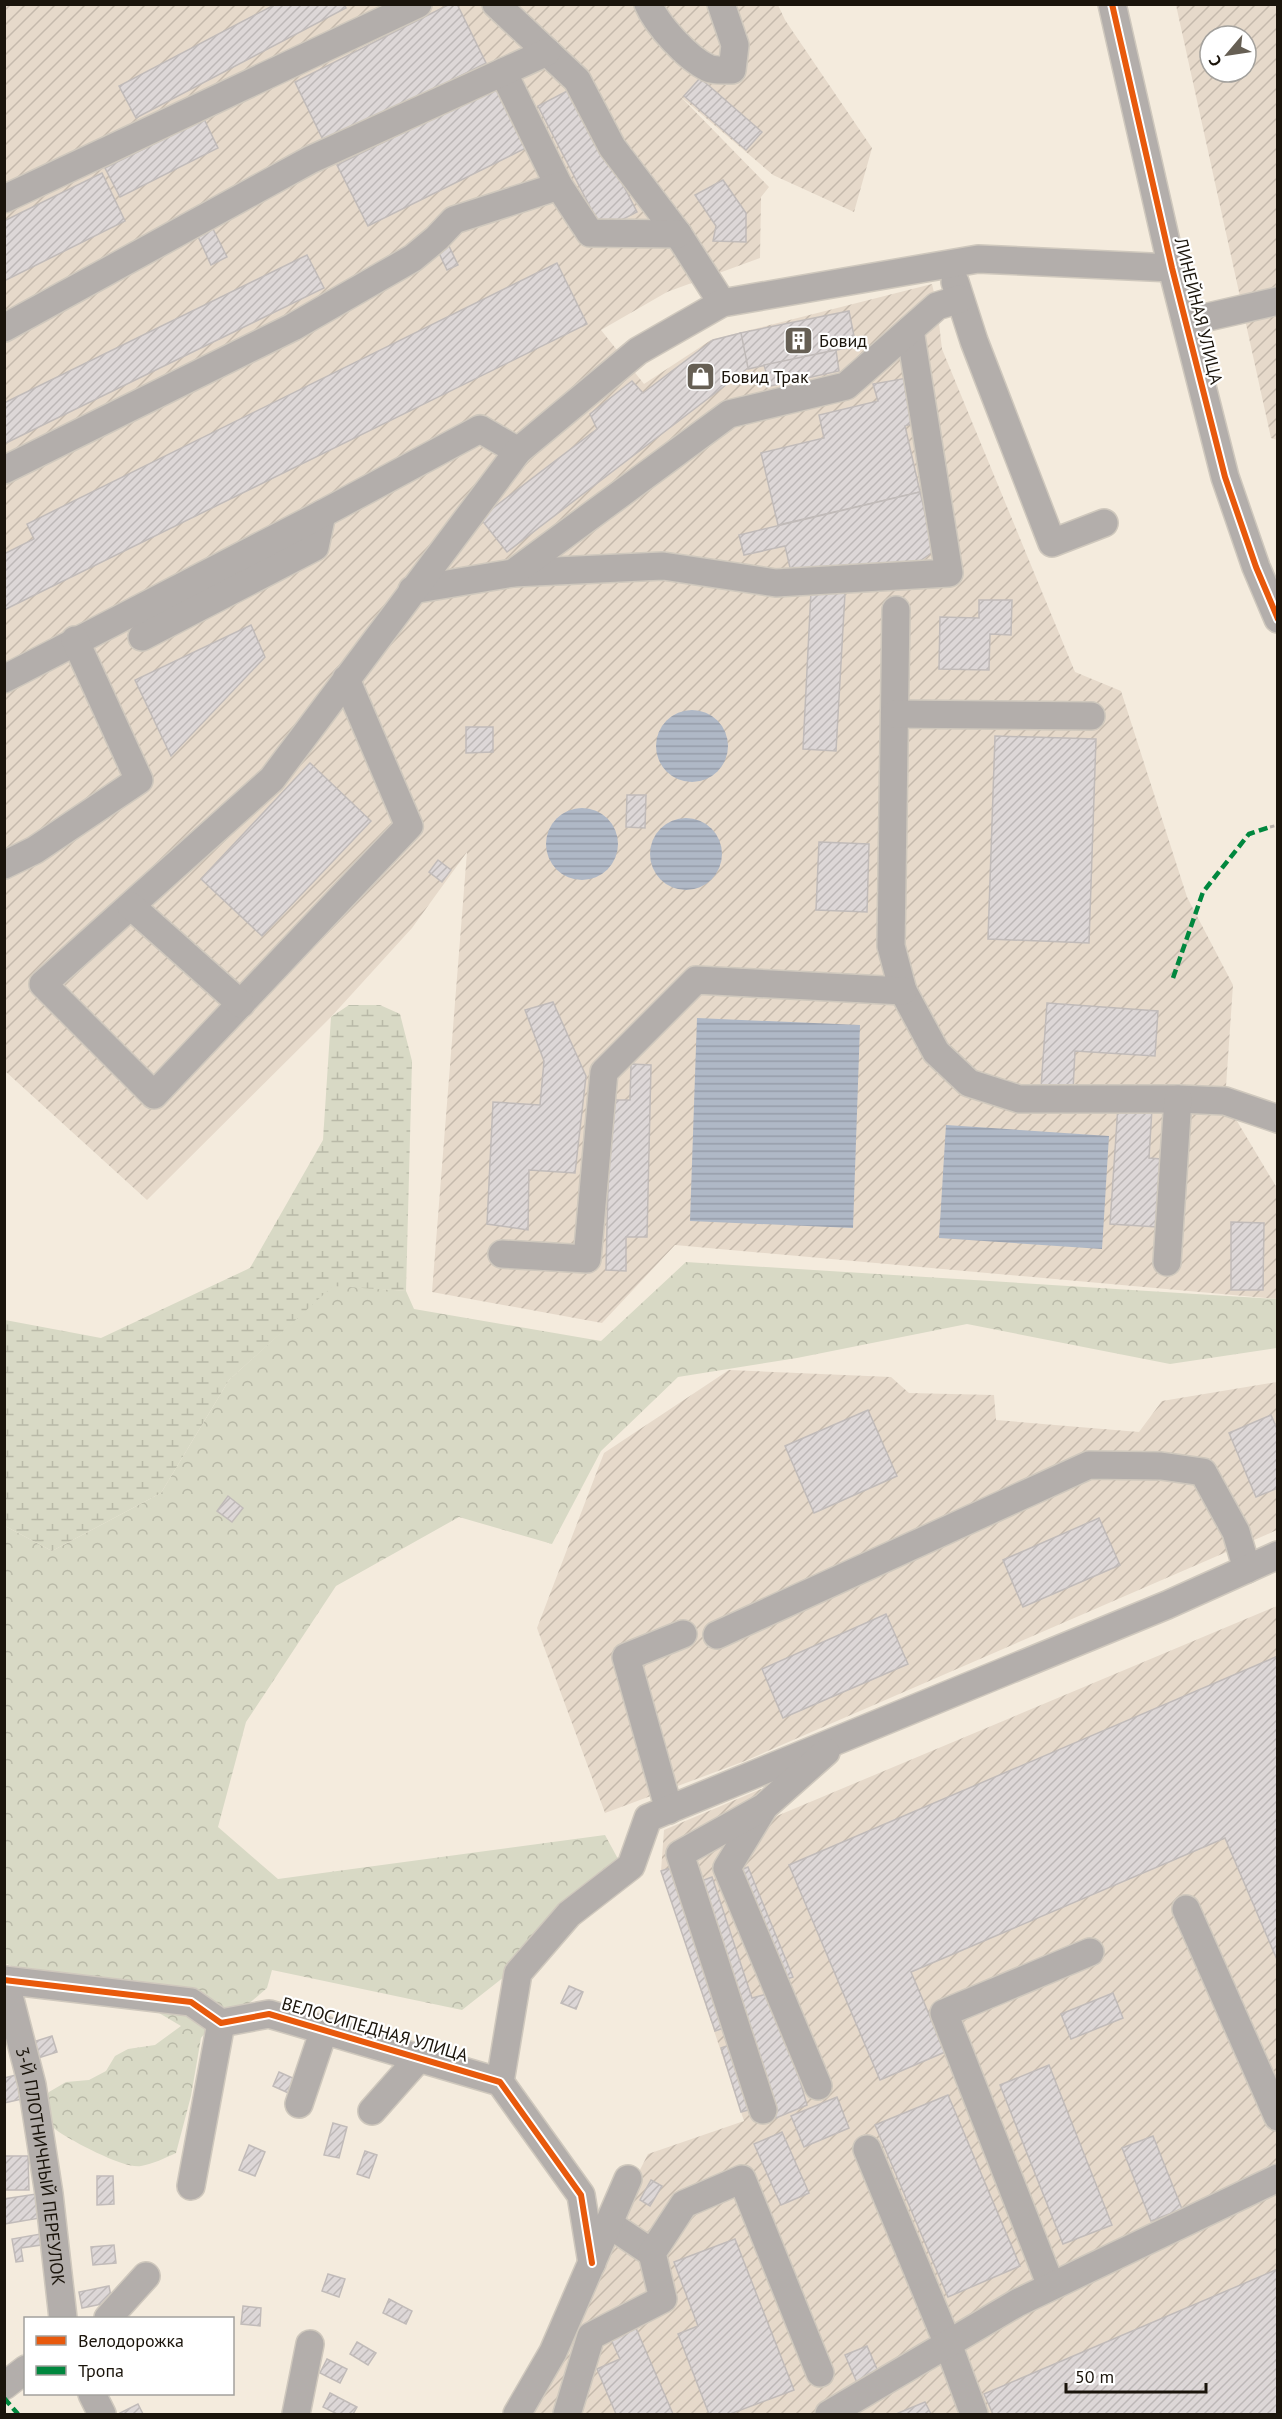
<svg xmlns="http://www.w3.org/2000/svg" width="1282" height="2419" font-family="'PT Sans',sans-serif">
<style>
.industrial{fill:url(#industrial-furrows);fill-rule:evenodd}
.forest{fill:url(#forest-crowns)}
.wetland{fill:url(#wetland-marsh)}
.water{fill:url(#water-rules)}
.building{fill:url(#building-hatch);stroke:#c1bbb9;stroke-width:1.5}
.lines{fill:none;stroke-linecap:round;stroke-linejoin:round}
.minor-casing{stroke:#cfc8bd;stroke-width:30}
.path{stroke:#b8b1ab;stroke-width:3;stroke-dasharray:4.5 4.5;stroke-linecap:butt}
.minor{stroke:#b3aeab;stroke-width:27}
.quiet{stroke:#00873e;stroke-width:4.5;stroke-dasharray:9 4.5;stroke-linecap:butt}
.cycleway-casing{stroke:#fff;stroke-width:10}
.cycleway{stroke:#e8590c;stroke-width:6}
.labels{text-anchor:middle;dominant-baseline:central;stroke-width:4.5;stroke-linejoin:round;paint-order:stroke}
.street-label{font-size:18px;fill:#1a140b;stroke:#fff}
.poi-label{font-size:18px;fill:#1a140b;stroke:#fff;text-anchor:start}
</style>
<defs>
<pattern id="industrial-furrows" width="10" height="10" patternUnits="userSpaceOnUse" patternTransform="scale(1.5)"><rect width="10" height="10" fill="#e6d9ca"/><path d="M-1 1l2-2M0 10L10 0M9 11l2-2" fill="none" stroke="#c5b9ac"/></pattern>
<pattern id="forest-crowns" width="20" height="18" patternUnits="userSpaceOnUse" patternTransform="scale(1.5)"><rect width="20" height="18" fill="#d8d9c5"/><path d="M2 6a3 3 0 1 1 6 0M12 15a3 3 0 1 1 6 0" fill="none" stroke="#b9b9a8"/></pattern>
<pattern id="wetland-marsh" width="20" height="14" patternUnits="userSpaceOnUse" patternTransform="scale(1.5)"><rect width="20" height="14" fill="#d8d9c5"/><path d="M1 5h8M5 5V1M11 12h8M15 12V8" fill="none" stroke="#b9b9a8"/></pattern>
<pattern id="water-rules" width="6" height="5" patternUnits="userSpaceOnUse" patternTransform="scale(1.5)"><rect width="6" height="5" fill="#afb8c6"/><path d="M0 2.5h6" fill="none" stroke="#969da9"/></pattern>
<pattern id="building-hatch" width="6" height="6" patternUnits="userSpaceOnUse" patternTransform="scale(1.5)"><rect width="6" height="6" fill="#ddd7d7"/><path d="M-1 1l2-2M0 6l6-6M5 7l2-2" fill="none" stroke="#bdb8b7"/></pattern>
</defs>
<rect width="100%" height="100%" fill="#f4ebdd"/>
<g class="industrial">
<polygon points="4,5 778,5 785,20 872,148 854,212 773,175 680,96 769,187 761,197 760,258 667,292 601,330 644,384 711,340 932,284 937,306 942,349 1075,672 1121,691 1187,897 1233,985 1225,1101 1277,1188 1277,1299 675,1245 602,1323 432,1292 467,852 412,928 331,1017 147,1200 5,1071"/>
<path d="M 1176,5 L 1277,5 L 1277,440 L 1271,438 ZM 1210,36 L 1246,36 L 1246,72 L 1210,72 Z"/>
<polygon points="729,1370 891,1377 909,1393 994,1395 996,1420 1139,1432 1162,1401 1277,1382 1277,1530 745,1761 605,1813 537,1628 604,1453"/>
<polygon points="1277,1606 1277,2414 517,2414 648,2154 744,2121 661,1871 664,1830 761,1789 772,1818"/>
</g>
<path class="forest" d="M 686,1262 L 1277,1299 L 1277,1348 L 1170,1364 L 967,1324 L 797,1358 L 678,1377 L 601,1451 L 552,1544 L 459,1517 L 336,1586 L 246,1722 L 218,1827 L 278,1879 L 605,1835 L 629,1879 L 462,2010 L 272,1970 L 267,1988 L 246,2006 L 223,2012 L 201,2038 L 191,2096 L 176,2153 C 165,2158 153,2164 141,2166 C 124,2169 74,2142 59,2132 C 50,2126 43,2116 36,2108 L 49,2092 L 66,2082 L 89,2080 L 106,2071 L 115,2056 L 128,2049 L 155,2045 L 181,2026 L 159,2013 L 26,1973 L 7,1964 L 5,1968 L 5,1526 L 52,1551 L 161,1493 L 229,1380 L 333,1285 L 406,1291 L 414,1309 L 601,1341 Z"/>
<polygon class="wetland" points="349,1005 380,1005 400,1014 412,1061 406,1291 333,1286 229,1380 161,1493 52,1551 5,1526 5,1320 101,1338 250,1268 323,1140 331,1017"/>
<g class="water">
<circle cx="692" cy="746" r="36"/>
<circle cx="582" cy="844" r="36"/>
<circle cx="686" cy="854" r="36"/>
<polygon points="697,1018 860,1025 853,1228 690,1221"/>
<polygon points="946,1125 1109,1136 1102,1249 939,1238"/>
</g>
<g class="building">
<polygon points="276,4 344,4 346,8 136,118 119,86"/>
<polygon points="450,4 457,4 486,63 325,144 295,82"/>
<polygon points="700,78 762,132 746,150 684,96"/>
<polygon points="498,86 528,147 368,226 337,165"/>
<polygon points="573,88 637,212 602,230 538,106"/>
<polygon points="204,119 218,148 120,197 105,168"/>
<polygon points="102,173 125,221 4,281 4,221"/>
<polygon points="723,180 746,213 746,242 713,241 716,226 695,195"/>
<polygon points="211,225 227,257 211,265 196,232"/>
<polygon points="449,246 458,265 447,270 438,251"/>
<polygon points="307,255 324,288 4,444 4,403"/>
<polygon points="557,263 587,324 4,610 4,554 34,539 27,524"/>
<polygon points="849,311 856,346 748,369 740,333"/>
<polygon points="741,333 748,368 507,552 480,518 597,429 590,414 632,381 643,393 713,340"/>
<polygon points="836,350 839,371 770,386 764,365"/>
<polygon points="907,378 917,422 905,426 920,492 778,525 761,453 824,438 819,415 878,401 873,384"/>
<polygon points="920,492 934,551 917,563 791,572 785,546 744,555 739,535"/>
<polygon points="811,591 845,593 836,751 803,749"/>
<polygon points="979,600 1012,600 1011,635 990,634 989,670 939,669 940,617 979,618"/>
<polygon points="251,625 265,657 171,756 135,680"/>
<polygon points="466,727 493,727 493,752 466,753"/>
<polygon points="995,736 1096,739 1089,943 988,939"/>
<polygon points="310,763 371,821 262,936 201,879"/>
<polygon points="627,795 646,795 645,828 626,827"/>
<polygon points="819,842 869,844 867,912 816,910"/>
<polygon points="438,860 451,870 442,882 429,872"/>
<polygon points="553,1002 586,1076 575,1173 529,1170 528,1230 487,1224 493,1102 540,1105 544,1061 525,1010"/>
<polygon points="1047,1003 1158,1011 1155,1056 1075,1051 1073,1090 1041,1088"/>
<polygon points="631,1064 651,1065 647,1237 626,1237 626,1271 606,1270 610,1100 630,1100"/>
<polygon points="1118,1106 1152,1108 1149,1158 1161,1159 1157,1227 1110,1224"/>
<polygon points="1231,1222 1264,1223 1263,1290 1231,1290"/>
<polygon points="868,1410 897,1476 814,1513 785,1446"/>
<polygon points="1271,1415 1278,1431 1278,1488 1256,1497 1229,1433"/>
<polygon points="228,1496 243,1508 232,1522 217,1511"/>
<polygon points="1099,1518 1120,1565 1023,1607 1003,1560"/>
<polygon points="886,1614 908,1664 783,1718 762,1669"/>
<polygon points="1278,1656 1278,1962 1225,1838 911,1972 945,2052 880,2080 789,1865"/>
<polygon points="679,1865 732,2025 715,2031 661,1871"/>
<polygon points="748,1867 793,1977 781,1981 736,1872"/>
<polygon points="712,1877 752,1998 774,1992 807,2105 776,2118 696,1883"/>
<polygon points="569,1986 583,1992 576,2009 561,2003"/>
<polygon points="1113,1993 1123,2018 1071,2039 1061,2014"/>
<polygon points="52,2036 57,2052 35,2059 30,2043"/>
<polygon points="738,2042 759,2107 741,2112 721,2048"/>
<polygon points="1049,2065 1112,2225 1063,2244 1000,2085"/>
<polygon points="279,2072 302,2082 295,2096 273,2086"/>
<polygon points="16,2075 22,2099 4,2103 4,2078"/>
<polygon points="948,2095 1020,2266 948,2297 875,2125"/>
<polygon points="837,2097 849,2128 804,2147 791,2116"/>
<polygon points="333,2123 347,2127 339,2158 324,2155"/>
<polygon points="782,2132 809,2193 781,2205 754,2144"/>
<polygon points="1153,2136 1182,2209 1151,2221 1122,2148"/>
<polygon points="249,2145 265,2152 255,2176 239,2170"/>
<polygon points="365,2151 377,2155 369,2178 357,2174"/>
<polygon points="4,2156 28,2156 29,2190 4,2190"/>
<polygon points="97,2176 113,2176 114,2204 97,2205"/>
<polygon points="651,2180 662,2186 650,2206 640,2200"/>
<polygon points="36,2194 40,2218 4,2224 4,2199"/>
<polygon points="46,2233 48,2244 21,2248 23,2261 16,2262 12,2239"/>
<polygon points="735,2239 794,2390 730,2414 709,2414 678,2334 698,2326 674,2262"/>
<polygon points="114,2245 116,2263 93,2265 91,2247"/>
<polygon points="1278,2269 1278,2414 993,2414 984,2394"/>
<polygon points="328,2274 345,2279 339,2297 322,2291"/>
<polygon points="109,2286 112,2302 82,2308 79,2292"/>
<polygon points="389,2299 412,2311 406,2324 383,2313"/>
<polygon points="243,2306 261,2308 260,2326 241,2324"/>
<polygon points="635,2326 673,2414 616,2414 597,2369 620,2359 610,2337"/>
<polygon points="357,2342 376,2353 368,2365 350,2354"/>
<polygon points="867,2346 880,2376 858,2385 845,2355"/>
<polygon points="327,2359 347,2369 340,2383 320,2373"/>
<polygon points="330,2393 357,2407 353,2414 337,2414 323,2407"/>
<polygon points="925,2402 931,2414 896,2414"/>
<polygon points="138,2404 143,2414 121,2414 120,2413"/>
</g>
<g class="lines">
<defs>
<g id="minor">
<polyline points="496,4 577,80 612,147 678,234 722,303"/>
<path d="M 648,4 C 657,25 687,58 708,68 C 714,71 724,70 732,70 L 735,45 L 721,4"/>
<polyline points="1112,4 1172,268 1225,477 1256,567 1278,619"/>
<polyline points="503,72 559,186"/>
<polyline points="4,199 418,4"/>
<polyline points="955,282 974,341 1052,543 1104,523"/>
<polyline points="1186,322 1278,301"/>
<polyline points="4,328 310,160 547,52"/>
<polyline points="4,470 293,327 413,258 437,238 454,220 559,186 590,233 678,234"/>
<polyline points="513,573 663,566 776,583 949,573 910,330"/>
<polyline points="412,590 513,573 729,414 846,386 937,306 960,299"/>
<polyline points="896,610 891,946 903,991 936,1052 969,1083 1019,1099 1178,1099 1225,1101 1278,1119"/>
<polyline points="142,637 315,547 322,514"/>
<polyline points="4,679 322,514 480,429 518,451"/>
<polyline points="346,679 409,826 154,1095 43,984 272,779 518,451 638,351 722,303 978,259 1172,268"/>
<polyline points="895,714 1091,716"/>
<polyline points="4,865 35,850 139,780 75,640"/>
<polyline points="131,906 241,1004"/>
<polyline points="502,1254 587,1259 604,1072 696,980 903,991"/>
<polyline points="1167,1262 1178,1099"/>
<polyline points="717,1635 1089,1465 1161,1466 1203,1472 1236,1532 1247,1569"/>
<polyline points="763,1809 727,1868 818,2086"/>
<polyline points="669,1810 626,1657 683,1634"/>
<polyline points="1186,1909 1278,2117"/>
<polyline points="4,1980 191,2002 221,2023 269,2014 500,2082 581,2195 592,2263"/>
<path id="s1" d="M 5,1980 L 32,2085 L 49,2194 L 63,2318"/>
<polyline points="500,2082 518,1973 569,1914 631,1866 648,1818 1167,1605 1278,1555"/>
<polyline points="299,2104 324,2030"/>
<polyline points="763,2110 680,1854 764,1807 826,1752"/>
<polyline points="372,2111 419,2058"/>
<polyline points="867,2149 948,2344 974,2414"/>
<polyline points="191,2186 221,2023"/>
<polyline points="609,2224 652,2253"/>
<polyline points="1051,2286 944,2013 1090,1952"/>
<polyline points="108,2318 146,2276"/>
<polyline points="4,2386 26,2369"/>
<polyline points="92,2394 102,2414"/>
<polyline points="296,2414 310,2344"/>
<polyline points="517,2414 553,2352 628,2179"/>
<polyline points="567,2414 591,2336 663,2299 652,2253 684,2204 742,2179 820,2373"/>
<polyline points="829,2414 1017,2303 1278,2178"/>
</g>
</defs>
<use href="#minor" class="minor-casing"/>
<polyline class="path" points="1270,827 1278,825"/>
<use href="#minor" class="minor"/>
<g class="quiet">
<polyline points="1173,978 1203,892 1249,834 1270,827"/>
<polyline points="4,2398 18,2414"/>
</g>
<defs>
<g id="cycleway">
<polyline points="1112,4 1172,268 1225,477 1256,567 1278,619"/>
<polyline points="4,1980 191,2002 221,2023 269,2014 500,2082 581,2195 592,2263"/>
</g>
</defs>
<use href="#cycleway" class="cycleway-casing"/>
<use href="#cycleway" class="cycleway"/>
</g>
<defs>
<symbol id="building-square" viewBox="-11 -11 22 22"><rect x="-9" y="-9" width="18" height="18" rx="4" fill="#665f54" stroke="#fff"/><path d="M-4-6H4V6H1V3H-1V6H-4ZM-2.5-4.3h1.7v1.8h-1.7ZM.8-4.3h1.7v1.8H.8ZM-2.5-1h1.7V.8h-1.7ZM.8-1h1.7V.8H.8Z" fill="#fff"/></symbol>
<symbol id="shop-square" viewBox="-11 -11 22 22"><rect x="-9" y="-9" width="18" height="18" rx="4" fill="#665f54" stroke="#fff"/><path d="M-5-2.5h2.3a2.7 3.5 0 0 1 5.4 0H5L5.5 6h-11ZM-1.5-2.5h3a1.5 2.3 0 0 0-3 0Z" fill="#fff"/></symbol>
</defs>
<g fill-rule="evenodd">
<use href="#building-square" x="782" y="324" width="33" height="33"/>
<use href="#shop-square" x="684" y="360" width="33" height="33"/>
</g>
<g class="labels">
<g class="street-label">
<text transform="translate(1199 311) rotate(76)">ЛИНЕЙНАЯ УЛИЦА</text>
<text transform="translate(375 2029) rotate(16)">ВЕЛОСИПЕДНАЯ УЛИЦА</text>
<text stroke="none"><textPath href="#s1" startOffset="190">3-Й ПЛОТНИЧНЫЙ ПЕРЕУЛОК</textPath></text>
</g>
<g class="poi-label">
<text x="819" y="340">Бовид</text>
<text x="721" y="376">Бовид Трак</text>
</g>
</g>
<rect width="1282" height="2419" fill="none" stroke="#1a140b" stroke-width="12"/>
<rect x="24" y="2317" width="210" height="78" fill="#ffffff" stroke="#a3a19d" stroke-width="1.5"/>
<rect x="36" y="2336" width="30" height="9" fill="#e8590c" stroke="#a3a19d" stroke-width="1.5"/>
<text x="78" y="2347" font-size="18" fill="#1a140b">Велодорожка</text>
<rect x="36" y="2366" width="30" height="9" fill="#00873e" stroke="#a3a19d" stroke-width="1.5"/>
<text x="78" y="2377" font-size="18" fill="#1a140b">Тропа</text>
<g transform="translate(1228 54) rotate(241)"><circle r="28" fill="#ffffff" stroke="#a3a19d" stroke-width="1.5"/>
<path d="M0-4.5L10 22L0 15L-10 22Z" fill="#665f54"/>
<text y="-9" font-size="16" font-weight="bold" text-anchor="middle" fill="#1a140b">С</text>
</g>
<path d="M1066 2383v9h140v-9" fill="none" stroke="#1a140b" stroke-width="3"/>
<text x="1075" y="2383" font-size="18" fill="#1a140b" stroke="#ffffff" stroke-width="4.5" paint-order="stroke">50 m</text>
</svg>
